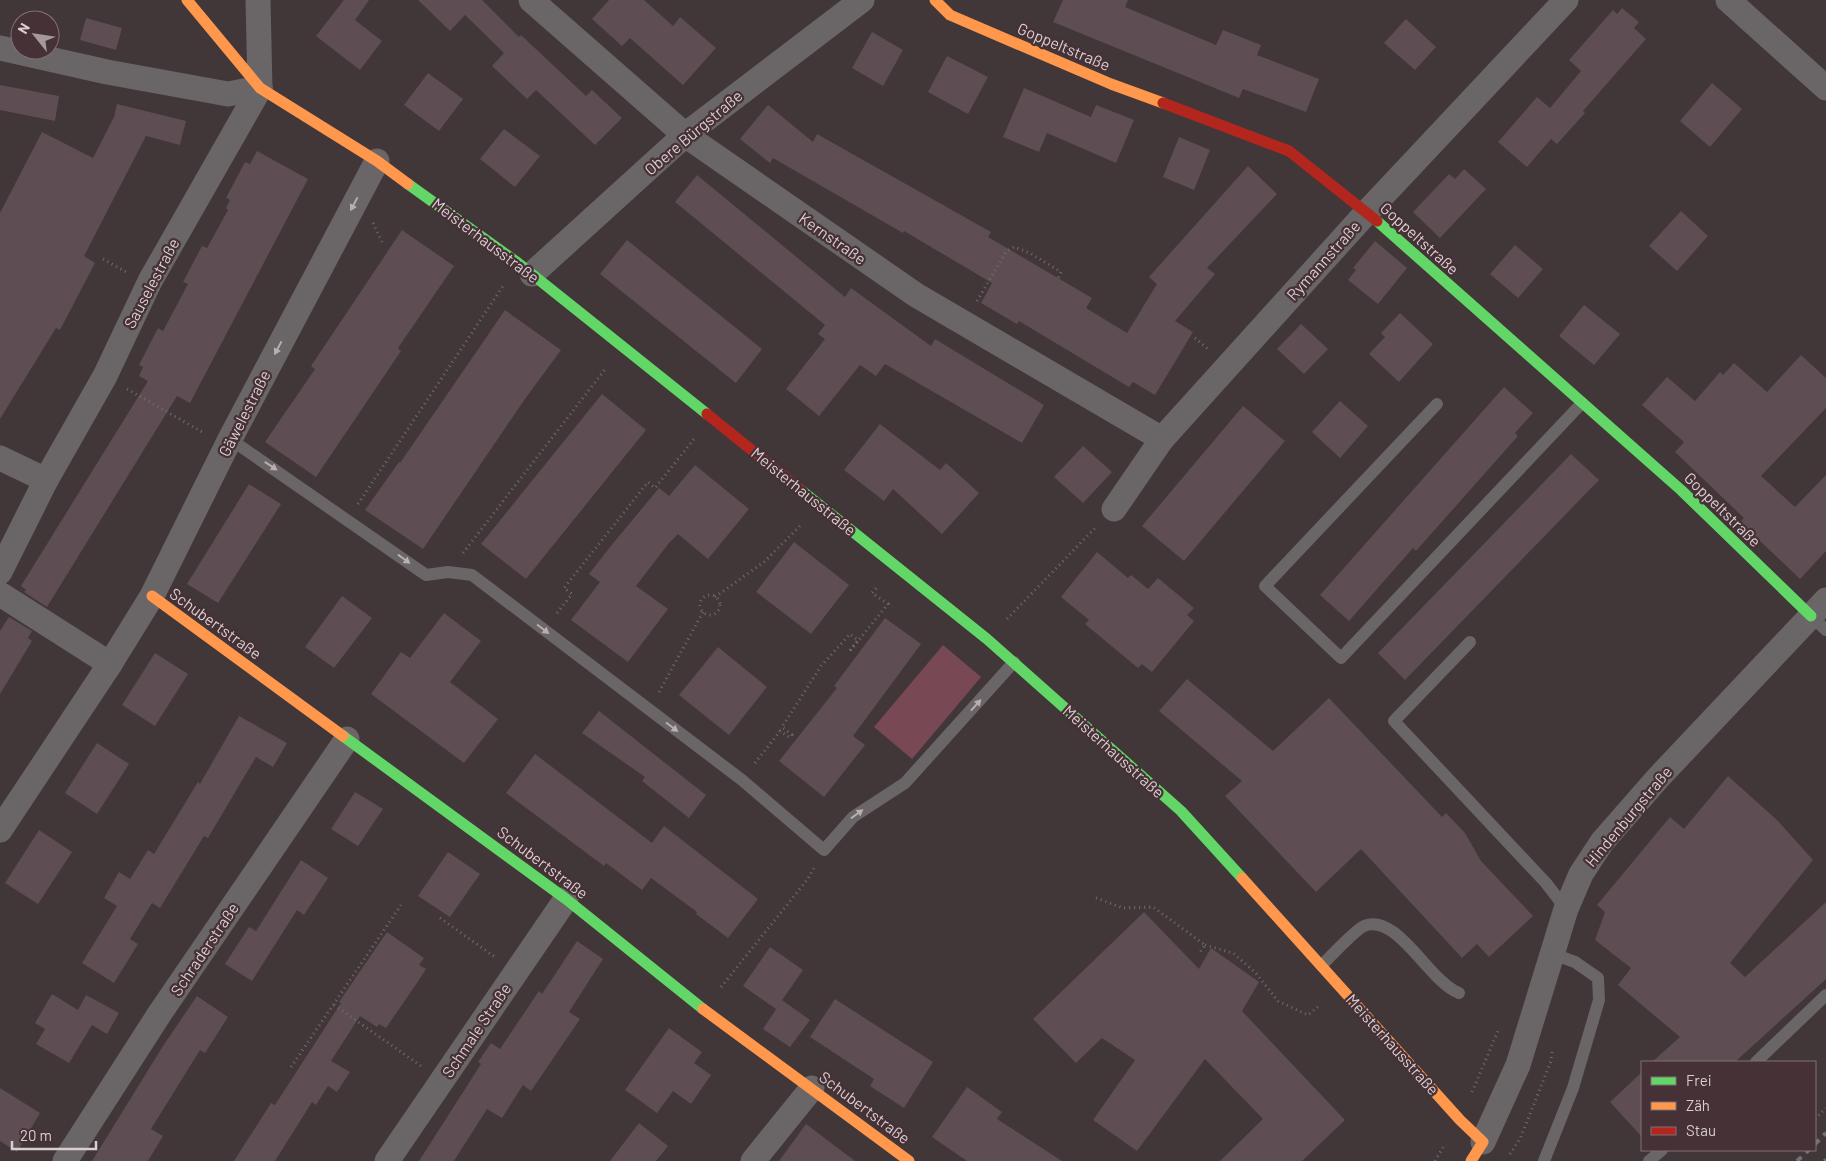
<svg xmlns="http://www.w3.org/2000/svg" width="1826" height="1161" font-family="Barlow,sans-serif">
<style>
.green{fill:#784855}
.building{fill:#5e4d52}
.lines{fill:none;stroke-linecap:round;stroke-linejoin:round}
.path{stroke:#716c6e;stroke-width:3;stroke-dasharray:1 4;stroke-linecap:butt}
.lane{stroke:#6a6566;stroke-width:12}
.street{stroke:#6a6566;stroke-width:25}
.fast{stroke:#63d668;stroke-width:11}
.slow{stroke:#ff974d;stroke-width:11}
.jam{stroke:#b3261e;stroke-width:11}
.rail{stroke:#757071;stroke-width:4;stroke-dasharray:6 6;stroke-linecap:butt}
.oneway{fill:#b9aeb1}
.labels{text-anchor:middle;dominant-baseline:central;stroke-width:4.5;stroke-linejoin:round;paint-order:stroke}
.street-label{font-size:16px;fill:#dbced1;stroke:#453136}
</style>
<rect width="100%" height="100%" fill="#413638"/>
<polygon class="green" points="943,645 981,677 912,759 874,727"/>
<g class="building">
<polygon points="344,0 369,0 355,20 382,41 360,70 316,36"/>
<polygon points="418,0 482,0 519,37 521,35 586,96 592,90 622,118 595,145 536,90 527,99 492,66 504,53 465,15 450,31"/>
<polygon points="609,0 644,0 673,26 680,17 716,48 683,85 630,38 622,46 592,19"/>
<polygon points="1063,0 1128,0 1125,7 1216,45 1223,30 1261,45 1257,55 1319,79 1306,112 1243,89 1239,98 1053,22"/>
<polygon points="1622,8 1639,22 1634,28 1646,39 1583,111 1585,113 1557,144 1551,139 1527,167 1498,142 1537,97 1550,108 1581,71 1569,60 1613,10 1617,14"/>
<polygon points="86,18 122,28 116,50 80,40"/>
<polygon points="1406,19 1436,47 1415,70 1384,43"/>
<polygon points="872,32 903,50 883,86 852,68"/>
<polygon points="947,56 988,77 968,114 928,92"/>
<polygon points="428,73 463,99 439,131 404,105"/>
<polygon points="1712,83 1742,109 1710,147 1680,121"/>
<polygon points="0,85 59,96 55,121 0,110"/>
<polygon points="1024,88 1091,117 1096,105 1134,120 1116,163 1047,133 1039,152 1003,137"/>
<polygon points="117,104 186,121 180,145 146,136 84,256 95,263 60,330 56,328 0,419 0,213 42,132 93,158 114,117"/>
<polygon points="768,105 813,142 817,134 991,232 988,237 1092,298 1086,308 1127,333 1157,284 1149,277 1248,166 1277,194 1207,268 1215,274 1175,321 1193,332 1155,395 1133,382 1129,387 1019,321 1017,324 981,303 992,283 904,231 903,233 773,158 770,163 740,139"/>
<polygon points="504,129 540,156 515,187 480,159"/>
<polygon points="1179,137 1210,150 1194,190 1163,177"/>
<polygon points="257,151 308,179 190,403 177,396 47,607 24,592 26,590 21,586 148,381 139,376 143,367 139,365 158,328 163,331 188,284 183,282 202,246 207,248 228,210 226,208 230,200 226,198 245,162 250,164"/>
<polygon points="1464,169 1486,189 1440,238 1413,212 1449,174 1455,179"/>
<polygon points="697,175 845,297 851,288 931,346 935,339 1044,405 1022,443 885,364 876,376 860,365 819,416 786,389 825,339 818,334 825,325 675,202"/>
<polygon points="1681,211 1708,236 1677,271 1649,246"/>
<polygon points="402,230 454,266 398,348 401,351 316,477 265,442 315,369 311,366"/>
<polygon points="627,240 762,349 736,383 600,274"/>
<polygon points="1375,241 1407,268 1378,304 1348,280 1356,270 1353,268"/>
<polygon points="1515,245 1543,269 1518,298 1490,274"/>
<polygon points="1584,305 1620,334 1594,365 1559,336"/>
<polygon points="505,310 561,350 525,399 423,549 365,510 399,462 400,463"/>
<polygon points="1400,313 1433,344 1399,382 1369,354 1385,337 1381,333"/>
<polygon points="1301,324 1328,349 1304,374 1277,349"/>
<polygon points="1801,355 1826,378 1826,408 1761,476 1795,507 1826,475 1826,551 1800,579 1740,522 1744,518 1675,452 1684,442 1642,405 1667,377 1695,401 1720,372 1723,375 1734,363 1767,392"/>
<polygon points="1504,387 1533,413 1515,433 1518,436 1416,551 1413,548 1349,621 1320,595"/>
<polygon points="602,394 646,430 526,579 481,544"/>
<polygon points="1340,401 1368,426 1340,458 1312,432"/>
<polygon points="1243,406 1285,441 1184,561 1142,526"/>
<polygon points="880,424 940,470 946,463 979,493 942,534 893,489 884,501 844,470"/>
<polygon points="1083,446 1112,472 1083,503 1054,477"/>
<polygon points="1571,454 1599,480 1405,680 1378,653"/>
<polygon points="695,465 749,509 708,559 678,534 669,543 636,586 668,609 628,662 571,620 600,582 589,574 610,547 659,488 669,496"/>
<polygon points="249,484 281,504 218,603 187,584"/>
<polygon points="794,542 849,585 811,634 756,592"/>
<polygon points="1097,552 1128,578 1131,575 1148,589 1158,578 1194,608 1187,615 1194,621 1152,672 1142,664 1138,668 1085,624 1089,620 1061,597"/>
<polygon points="342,596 372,618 334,668 305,647"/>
<polygon points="444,613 481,641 450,682 498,719 464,763 371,694 401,652 410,658"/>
<polygon points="9,617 32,631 28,638 32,641 0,694 0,631"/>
<polygon points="885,618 921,644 853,736 865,745 824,797 779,761 837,688 834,686"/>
<polygon points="718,647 767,687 729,735 679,695"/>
<polygon points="155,653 188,674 155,726 122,705"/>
<polygon points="1187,679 1273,751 1329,698 1442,817 1446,813 1465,833 1481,861 1533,916 1489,957 1477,944 1462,958 1361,849 1316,892 1225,796 1242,781 1159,711"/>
<polygon points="599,711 706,795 689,818 642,781 645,777 582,733"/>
<polygon points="239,716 287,743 273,767 256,757 208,838 204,836 160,908 152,903 130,939 138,944 114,983 82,963 117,906 104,898 119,872 130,879 148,850 154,854 198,782 200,784"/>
<polygon points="97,743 129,764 97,814 65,793"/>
<polygon points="535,754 652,843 664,826 758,899 728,938 696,914 697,912 651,878 642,890 606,863 604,866 506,793"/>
<polygon points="1728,776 1777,820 1813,860 1730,963 1745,977 1826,902 1826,979 1735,1062 1652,1062 1680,1037 1618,985 1631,968 1595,940 1605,912 1597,905 1670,817 1684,829"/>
<polygon points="355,792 383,809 358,846 331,829"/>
<polygon points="39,830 72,852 38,904 5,883"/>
<polygon points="448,852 480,874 450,917 418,896"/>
<polygon points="301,860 328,878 304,915 297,910 252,981 225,964 249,927 256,931"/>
<polygon points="1144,912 1199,969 1211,948 1259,982 1242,1011 1345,1120 1302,1161 1220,1161 1263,1119 1205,1059 1137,1151 1093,1120 1135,1060 1102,1038 1076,1063 1033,1019"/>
<polygon points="387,932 424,958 419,965 426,969 417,983 386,1028 379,1024 377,1027 360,1016 331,1061 350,1072 337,1092 328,1086 316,1105 312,1102 275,1161 234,1161 271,1103 275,1105 341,1003 339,1002"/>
<polygon points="577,941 603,959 569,1012 580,1019 531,1091 523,1085 502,1118 487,1109 454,1161 419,1161 481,1064 478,1062 491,1043 500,1049 539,991 542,994"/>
<polygon points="770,947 803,970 776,1009 743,986"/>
<polygon points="52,994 78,1010 86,995 119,1013 107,1034 92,1025 69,1063 36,1044 45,1029 35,1023"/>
<polygon points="197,996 228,1017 205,1053 200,1050 151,1129 163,1136 148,1161 92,1161 163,1046"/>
<polygon points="835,999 933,1062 904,1108 870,1086 874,1079 810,1037"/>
<polygon points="782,1000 810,1020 790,1047 763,1029"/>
<polygon points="669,1028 702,1052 694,1063 711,1075 691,1104 673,1091 657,1113 625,1090"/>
<polygon points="1642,1072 1642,1137 1610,1102"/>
<polygon points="967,1087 1002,1112 997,1119 1062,1161 967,1161 932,1137"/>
<polygon points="0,1088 40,1113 17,1152 0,1141"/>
<polygon points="639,1123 668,1146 656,1161 610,1161"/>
<polygon points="806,1124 855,1161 779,1161"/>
</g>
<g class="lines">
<g class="path">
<polyline points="373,223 382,242"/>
<polyline points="103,259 126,272"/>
<polyline points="977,301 1006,252 1014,247 1030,253 1061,272 1058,278"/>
<polyline points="1195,338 1208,349"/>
<polyline points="127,389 204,433"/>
<polyline points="358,504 503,286"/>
<polyline points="463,553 606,368"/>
<circle cx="710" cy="605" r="10"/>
<polyline points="715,597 764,562 800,526"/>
<polyline points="557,613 572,594 564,588 648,482 655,488 694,439"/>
<polyline points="1007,619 1095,528"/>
<polyline points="659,692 703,612"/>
<polyline points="755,763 780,731 789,737 792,735 782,727 821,666 850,634 858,640 849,652 888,604 872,593 877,587"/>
<polyline points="1096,898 1123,908 1153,907 1205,945 1199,954"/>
<polyline points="440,918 495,957"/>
<polyline points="1205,945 1233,953 1255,972 1278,1001 1308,1015 1320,1005"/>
<polyline points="721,987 807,880 814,868"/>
<polyline points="334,1005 421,1066"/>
<polyline points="291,1067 401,905"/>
<polyline points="1472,1092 1498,1031"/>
<polyline points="1815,1119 1826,1108"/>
<polyline points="1510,1154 1520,1139 1551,1061 1552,1052"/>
<polyline points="1435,1161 1445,1144"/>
</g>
<g class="lane">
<polyline points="1437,404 1265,586 1341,658 1582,403"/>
<polyline points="230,439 426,575 448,572 472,575 742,780 824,850 853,817 905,783 1014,662"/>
<polyline points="1811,616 1826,630"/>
<polyline points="1470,642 1394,721 1546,883 1566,909"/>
<path d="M 1322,965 C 1331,956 1354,931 1364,926 C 1397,912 1429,982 1459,993"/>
<polyline points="1756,1062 1826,995"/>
<polyline points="1544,1161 1573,1088 1599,1000 1598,978 1575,962 1553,954"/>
<polyline points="1649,1161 1662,1150"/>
</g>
<g class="street">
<polyline points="258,0 260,88"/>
<polyline points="531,0 685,135 916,295 1162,439"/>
<polyline points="1728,0 1826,88"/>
<polyline points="0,48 107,72 228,94 260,88"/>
<polyline points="532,274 685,135 862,0"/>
<polyline points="0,458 46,480"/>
<polyline points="1114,509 1162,439 1367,212 1566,0"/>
<polyline points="0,572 46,480 105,376 150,281 260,88"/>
<polyline points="0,594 110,664"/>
<polyline points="0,830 110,664 152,596 230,439 377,161"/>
<polyline points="1483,1142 1518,1065 1566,909 1581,874 1602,842 1658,778 1826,600"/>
<polyline points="65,1161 160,1013 347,739"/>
<polyline points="387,1161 566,899"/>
<polyline points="753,1161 812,1088"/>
</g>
<g class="fast">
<polyline points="408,184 518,263 707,414"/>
<polyline points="1377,221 1681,490 1811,616"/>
<polyline points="802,491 987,639 1181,811 1242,878"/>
<polyline points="343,736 566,899 703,1009"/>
</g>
<g class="slow">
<polyline points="187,0 260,88 377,161 408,184"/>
<polyline points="935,0 950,15 1111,84 1163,103"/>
<polyline points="152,596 343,736"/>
<polyline points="1242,878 1460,1120 1483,1142 1471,1161"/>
<polyline points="703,1009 909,1161"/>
</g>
<g class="jam">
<polyline points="1163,103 1289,151 1377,221"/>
<polyline points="707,414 802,491"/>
</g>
<g class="rail">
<polyline points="1815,1144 1826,1133"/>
<polyline points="1797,1161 1809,1150"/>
<polyline points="1824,1161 1826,1160"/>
</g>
</g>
<defs><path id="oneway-solid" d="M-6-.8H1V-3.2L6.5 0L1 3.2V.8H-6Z" transform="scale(1.25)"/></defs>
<g class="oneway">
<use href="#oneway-solid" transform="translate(354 204) rotate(118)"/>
<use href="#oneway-solid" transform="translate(278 348) rotate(118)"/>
<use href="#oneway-solid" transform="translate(271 466) rotate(34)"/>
<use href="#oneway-solid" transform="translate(404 559) rotate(36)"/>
<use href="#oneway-solid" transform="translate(543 629) rotate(37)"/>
<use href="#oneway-solid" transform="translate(976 705) rotate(-48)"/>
<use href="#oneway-solid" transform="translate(672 727) rotate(37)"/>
<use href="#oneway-solid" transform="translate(857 814) rotate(-36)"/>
</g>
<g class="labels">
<g class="street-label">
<text transform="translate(1064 46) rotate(23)">Goppeltstraße</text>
<text transform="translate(693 132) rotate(-40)">Obere Bürgstraße</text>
<text transform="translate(833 238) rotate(35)">Kernstraße</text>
<text transform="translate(1420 238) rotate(42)">Goppeltstraße</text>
<text transform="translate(486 240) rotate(37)">Meisterhausstraße</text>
<text transform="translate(1323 260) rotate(-48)">Rymannstraße</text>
<text transform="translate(151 283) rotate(-62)">Sauselestraße</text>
<text transform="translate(244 413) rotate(-63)">Gäwelestraße</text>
<text transform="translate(804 491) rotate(39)">Meisterhausstraße</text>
<text transform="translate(1723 509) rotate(44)">Goppeltstraße</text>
<text transform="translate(216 623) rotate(36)">Schubertstraße</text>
<text transform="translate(1114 751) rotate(42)">Meisterhausstraße</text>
<text transform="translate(1628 816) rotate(-50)">Hindenburgstraße</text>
<text transform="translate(543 862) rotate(37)">Schubertstraße</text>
<text transform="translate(204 949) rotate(-56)">Schraderstraße</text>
<text transform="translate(476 1030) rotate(-56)">Schmale Straße</text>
<text transform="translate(1393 1044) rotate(48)">Meisterhausstraße</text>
<text transform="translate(865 1107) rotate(37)">Schubertstraße</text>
</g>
</g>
<rect x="1641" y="1061" width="175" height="90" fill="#453136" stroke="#817074"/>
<rect x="1651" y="1077" width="25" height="8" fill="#63d668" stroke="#817074"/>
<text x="1686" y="1086" font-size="15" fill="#dbced1">Frei</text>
<rect x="1651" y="1102" width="25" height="8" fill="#ff974d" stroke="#817074"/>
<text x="1686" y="1111" font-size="15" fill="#dbced1">Zäh</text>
<rect x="1651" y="1127" width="25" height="8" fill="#b3261e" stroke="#817074"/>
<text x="1686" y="1136" font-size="15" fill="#dbced1">Stau</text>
<g transform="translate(35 35) rotate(300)"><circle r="24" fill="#453136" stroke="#817074"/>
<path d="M0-4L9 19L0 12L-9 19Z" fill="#a5999b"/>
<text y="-8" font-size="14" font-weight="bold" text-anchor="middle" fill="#dbced1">N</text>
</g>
<path d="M12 1141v8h84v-8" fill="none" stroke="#dbced1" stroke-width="2.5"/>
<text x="20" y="1141" font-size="15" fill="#dbced1" stroke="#453136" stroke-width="4" paint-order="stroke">20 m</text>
</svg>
